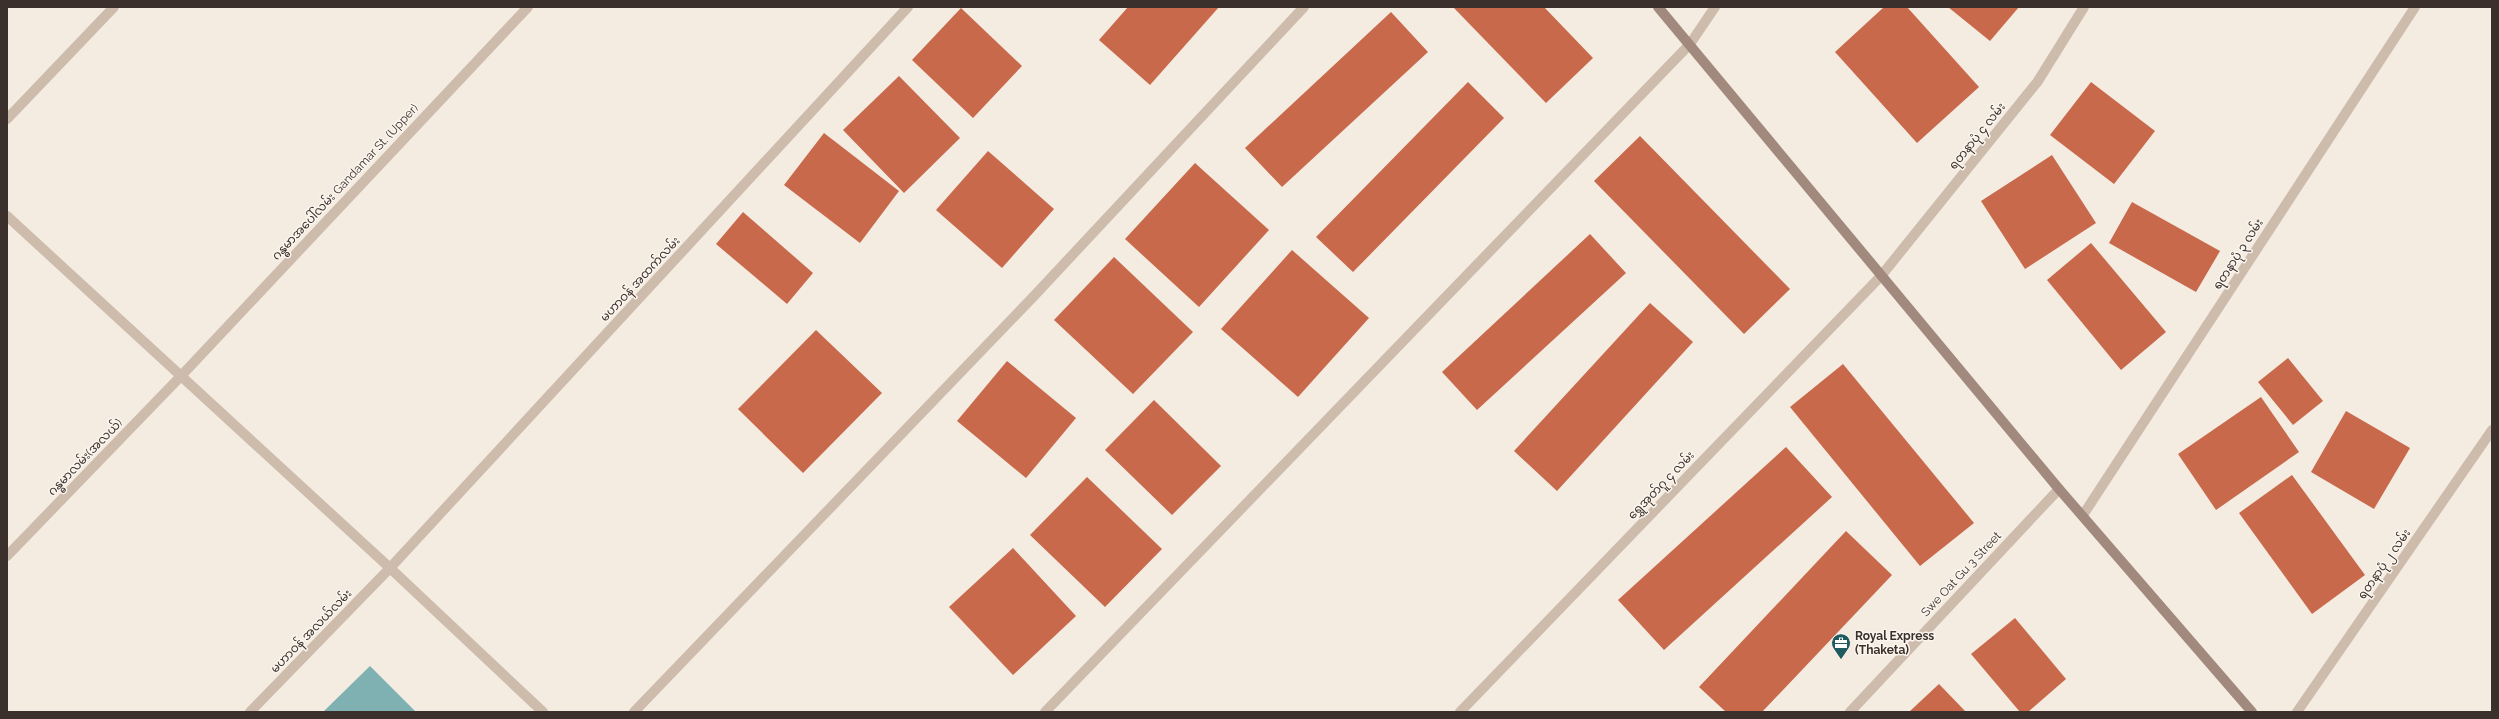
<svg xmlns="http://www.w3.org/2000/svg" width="2499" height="719" font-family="Raleway,'Noto Sans Myanmar',sans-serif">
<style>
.water{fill:#7fb0b2}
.building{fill:#c8694b}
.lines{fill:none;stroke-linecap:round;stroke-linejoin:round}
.minor{stroke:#cdbbac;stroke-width:10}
.secondary{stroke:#a18a7d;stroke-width:10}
.labels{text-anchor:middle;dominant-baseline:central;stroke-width:3;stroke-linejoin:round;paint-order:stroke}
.street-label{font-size:12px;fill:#3b302b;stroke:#fbf5ee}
.poi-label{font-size:12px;font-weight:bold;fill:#3b302b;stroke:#fbf5ee;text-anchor:start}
</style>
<rect width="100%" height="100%" fill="#f4ebe1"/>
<polygon class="water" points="370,666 416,712 323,712"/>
<g class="building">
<polygon points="1128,7 1219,7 1150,85 1099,40"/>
<polygon points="1453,7 1544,7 1593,58 1546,103"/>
<polygon points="1884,7 1907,7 1979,87 1917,143 1835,52"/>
<polygon points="1948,7 2019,7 1990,41"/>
<polygon points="961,8 1022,66 973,118 912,60"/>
<polygon points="1391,12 1428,52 1282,187 1245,148"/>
<polygon points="899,76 960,138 904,193 843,130"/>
<polygon points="1468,82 1504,118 1353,272 1316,237"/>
<polygon points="2091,82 2155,131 2114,184 2050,135"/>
<polygon points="824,133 899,191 860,243 784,185"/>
<polygon points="1640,136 1790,289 1744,334 1594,181"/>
<polygon points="988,151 1054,209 1002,268 936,210"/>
<polygon points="2052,155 2096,223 2025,269 1981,201"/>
<polygon points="1195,163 1269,230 1199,307 1125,239"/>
<polygon points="2132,202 2220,251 2196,292 2109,243"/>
<polygon points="743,212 813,273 787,304 716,244"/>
<polygon points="1590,234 1626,273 1477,410 1442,372"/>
<polygon points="2091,243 2166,332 2121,370 2047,280"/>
<polygon points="1292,250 1369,318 1298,397 1221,329"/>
<polygon points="1114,257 1193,332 1133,394 1054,320"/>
<polygon points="1650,303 1693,342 1557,491 1514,451"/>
<polygon points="816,330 882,393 803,473 738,409"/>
<polygon points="2288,358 2323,401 2293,425 2258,382"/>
<polygon points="1007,361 1076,418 1026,478 957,421"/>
<polygon points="1843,364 1974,523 1920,566 1790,407"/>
<polygon points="2261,397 2299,452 2216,510 2178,454"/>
<polygon points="1154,400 1221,466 1172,515 1105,450"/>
<polygon points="2346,411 2410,448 2374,509 2311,472"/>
<polygon points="1786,447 1832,497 1664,650 1618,600"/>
<polygon points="2292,475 2365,575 2312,614 2239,513"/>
<polygon points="1087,477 1162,549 1105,607 1030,535"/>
<polygon points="1846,531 1892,575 1762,712 1726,712 1699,687"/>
<polygon points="1013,548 1076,616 1013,675 949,607"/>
<polygon points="2015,618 2066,679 2028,712 2020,712 1971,654"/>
<polygon points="1939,684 1966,712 1909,712"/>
</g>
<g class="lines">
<g class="minor">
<polyline points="7,119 114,7"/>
<polyline points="7,216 390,568 543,712"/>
<polyline points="2083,515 2415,7"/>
<polyline points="7,556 181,376 528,7"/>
<polyline points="250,712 390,568 908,7"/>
<polyline points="634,712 1034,296 1304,7"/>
<polyline points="1045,712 1690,44 1715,7"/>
<polyline points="1460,712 1881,276 2038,81 2084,7"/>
<polyline points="1850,712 2059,489"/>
<polyline points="2297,712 2492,430"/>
</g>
<polyline class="secondary" points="1658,7 2059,489 2252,712"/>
</g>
<defs>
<symbol id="office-pin" viewBox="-11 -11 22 30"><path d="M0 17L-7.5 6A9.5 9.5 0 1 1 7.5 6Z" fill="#1f5a5e" stroke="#fbf5ee"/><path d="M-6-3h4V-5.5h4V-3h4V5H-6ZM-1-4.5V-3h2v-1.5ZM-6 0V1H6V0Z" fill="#fff"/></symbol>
</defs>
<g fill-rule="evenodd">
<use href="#office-pin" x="1830" y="632" width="22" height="30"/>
</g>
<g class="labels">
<g class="street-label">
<text transform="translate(1977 136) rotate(-51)">ရတနာပုံ ၄ လမ်း</text>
<text transform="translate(345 182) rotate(-47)">ဂန္ဓမာအပေါ်လမ်း Gandamar St. (Upper)</text>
<text transform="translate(2238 254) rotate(-57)">ရတနာပုံ ၃ လမ်း</text>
<text transform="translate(640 279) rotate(-47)">မဟာဝန် အထက်လမ်း</text>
<text transform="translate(85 457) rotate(-46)">ဂန္ဓမာလမ်း(အလယ်)</text>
<text transform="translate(1661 485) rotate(-46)">ရွှေအုတ်ဂူ ၄ လမ်း</text>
<text transform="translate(2384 564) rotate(-55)">ရတနာပုံ ၂ လမ်း</text>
<text transform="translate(1961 574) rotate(-47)">Swe Oat Gu 3 Street</text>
<text transform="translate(311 631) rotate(-46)">မဟာဝန် အလယ်လမ်း</text>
</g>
<g class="poi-label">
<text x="1855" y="636">Royal Express<tspan x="1855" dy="14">(Thaketa)</tspan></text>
</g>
</g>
<rect width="2499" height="719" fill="none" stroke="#3b302b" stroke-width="16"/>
</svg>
